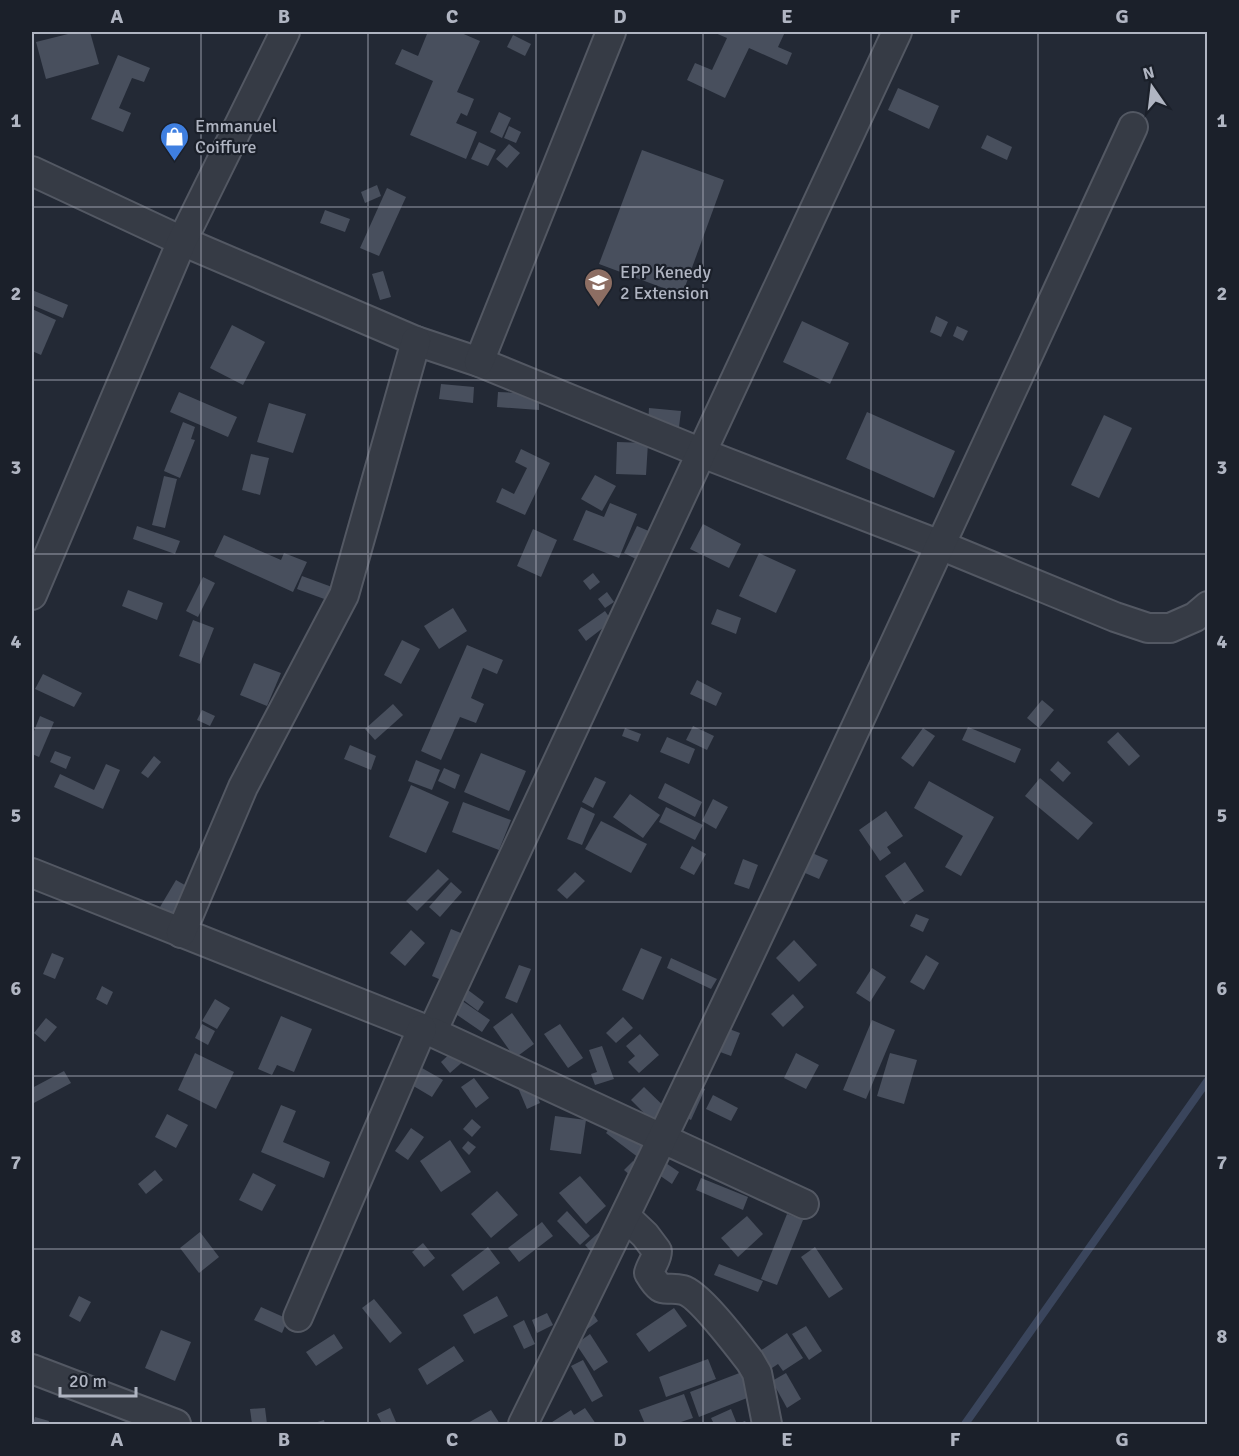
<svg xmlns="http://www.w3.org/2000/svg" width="1239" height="1456" font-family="Signika,sans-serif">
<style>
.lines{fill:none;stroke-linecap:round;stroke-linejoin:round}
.stream{stroke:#3a455c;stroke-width:8}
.building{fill:#484f5d}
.minor-casing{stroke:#535863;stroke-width:32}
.minor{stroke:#363b45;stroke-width:28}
.grid{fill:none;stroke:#b0b5c2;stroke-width:1.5;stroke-opacity:0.55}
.labels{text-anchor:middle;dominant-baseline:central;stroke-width:4.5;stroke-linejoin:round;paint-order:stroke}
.poi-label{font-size:18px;fill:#b0b5c2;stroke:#1b202a;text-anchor:start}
.neatline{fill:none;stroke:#b0b5c2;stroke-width:2}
.grid-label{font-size:20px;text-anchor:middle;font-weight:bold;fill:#b0b5c2}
</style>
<rect width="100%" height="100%" fill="#232935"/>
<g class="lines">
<polyline class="stream" points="965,1424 1208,1080"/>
</g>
<g class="building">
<polygon points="76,32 90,32 99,64 46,79 36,42"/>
<polygon points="421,32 459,32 480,41 457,92 474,99 467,116 461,113 456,123 477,132 466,159 410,135 433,81 395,64 402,49 418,56 427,34"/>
<polygon points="713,32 785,32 778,47 792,53 787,65 749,48 725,98 687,80 695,63 712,70 727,38"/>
<polygon points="513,35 531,44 525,56 507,47"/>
<polygon points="118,55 150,68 144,82 132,78 119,108 131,113 123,132 91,119"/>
<polygon points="898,88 939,106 929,129 888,110"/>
<polygon points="499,112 511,118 502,138 490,132"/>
<polygon points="509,126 521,132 516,143 504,138"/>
<polygon points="987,135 1012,147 1007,160 981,148"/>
<polygon points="479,142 496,150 488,166 471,159"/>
<polygon points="509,144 520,153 507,168 496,159"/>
<polygon points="642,150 724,180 682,295 599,264"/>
<polygon points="377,185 381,196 365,203 361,192"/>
<polygon points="387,188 406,197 379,256 360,248"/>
<polygon points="325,210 350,219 345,232 320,223"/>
<polygon points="383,271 391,297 380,300 372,274"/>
<polygon points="32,290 68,305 63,318 32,305"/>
<polygon points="32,309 56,320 41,355 32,351"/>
<polygon points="936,316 948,322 941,337 930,332"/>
<polygon points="802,321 849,343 830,384 783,362"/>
<polygon points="232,325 265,342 243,385 210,368"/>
<polygon points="957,326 968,331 963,341 953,336"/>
<polygon points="441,384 474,387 473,403 439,399"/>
<polygon points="179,392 237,417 228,437 170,412"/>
<polygon points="498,392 539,394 539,410 497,407"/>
<polygon points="269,403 306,414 293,453 257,442"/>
<polygon points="649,408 681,411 679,427 648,424"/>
<polygon points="867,412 955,451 934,498 846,459"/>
<polygon points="1104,415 1132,428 1099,498 1071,485"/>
<polygon points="183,422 195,427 191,439 195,440 180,478 164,471"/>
<polygon points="617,442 648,443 646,475 616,474"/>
<polygon points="521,449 550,463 525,515 496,502 502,488 514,494 527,468 515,462"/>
<polygon points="251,454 269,458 260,495 242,490"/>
<polygon points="595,475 616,486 602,511 581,499"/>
<polygon points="164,476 177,479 165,528 152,525"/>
<polygon points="610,503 637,514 619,558 573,540 586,510 604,517"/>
<polygon points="703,524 741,544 729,568 690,549"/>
<polygon points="137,526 180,541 175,554 133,539"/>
<polygon points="637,526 651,532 638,560 624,553"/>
<polygon points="533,529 557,540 541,577 517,566"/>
<polygon points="224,535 281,560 284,553 307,562 293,592 214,556"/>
<polygon points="759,553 796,570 776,613 739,596"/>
<polygon points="593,573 600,582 590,590 583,581"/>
<polygon points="302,576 332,587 327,600 297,589"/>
<polygon points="203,577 215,583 198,617 186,611"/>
<polygon points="128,590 163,603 157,620 122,606"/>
<polygon points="607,592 614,602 605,608 598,599"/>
<polygon points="453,608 467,631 439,649 424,626"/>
<polygon points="717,609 741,618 736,634 711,624"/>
<polygon points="605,611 612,621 586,641 578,630"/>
<polygon points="193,620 214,628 200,664 179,656"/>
<polygon points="402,640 420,649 401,684 384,675"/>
<polygon points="467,645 503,660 497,674 483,668 471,698 484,704 476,723 460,717 441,760 421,751"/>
<polygon points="254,663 281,673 267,706 240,695"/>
<polygon points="43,674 82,693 74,707 35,689"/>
<polygon points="697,680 722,693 716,706 690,694"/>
<polygon points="1042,700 1054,710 1039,728 1027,718"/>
<polygon points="393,704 403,715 375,740 365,729"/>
<polygon points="202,710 215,716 210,726 197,720"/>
<polygon points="40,716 54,722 39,757 32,754 32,736"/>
<polygon points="693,726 714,736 707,750 686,740"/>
<polygon points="968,727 1021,749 1015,763 962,740"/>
<polygon points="625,728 641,734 638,742 622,736"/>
<polygon points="923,728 935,736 913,767 901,758"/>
<polygon points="1118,732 1140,756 1129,766 1107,742"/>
<polygon points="667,737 695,749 689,764 660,752"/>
<polygon points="350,745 376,756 371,770 344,759"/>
<polygon points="55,751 71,757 66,769 50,762"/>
<polygon points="481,753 526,771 509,811 464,792"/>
<polygon points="154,756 161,762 148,778 141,773"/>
<polygon points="416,760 440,770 432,790 408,781"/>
<polygon points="1058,761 1071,773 1063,782 1050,770"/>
<polygon points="106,764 120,770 103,809 54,787 60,774 94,790"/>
<polygon points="444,768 460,775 455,789 438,781"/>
<polygon points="595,777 606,782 593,808 582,802"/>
<polygon points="1040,778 1093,823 1078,840 1025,796"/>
<polygon points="929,781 994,817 961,876 945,867 963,836 914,808"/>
<polygon points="665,783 702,802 695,817 658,798"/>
<polygon points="411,785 449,802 426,853 389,837"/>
<polygon points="630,794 660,815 643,838 613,817"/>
<polygon points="713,799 728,807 716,829 702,821"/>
<polygon points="463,802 511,820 499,850 452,832"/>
<polygon points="581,807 595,814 582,845 567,839"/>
<polygon points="666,807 703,825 695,840 659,822"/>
<polygon points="886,811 903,836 887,847 891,853 880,861 859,830"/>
<polygon points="601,821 647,844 631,873 585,849"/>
<polygon points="792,844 828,860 819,879 784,864"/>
<polygon points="692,846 706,854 694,875 680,868"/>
<polygon points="743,859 758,865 749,889 734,884"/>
<polygon points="905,862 924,891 904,904 885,876"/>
<polygon points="438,869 449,879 417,911 406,901"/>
<polygon points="575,872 585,881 567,899 557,890"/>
<polygon points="176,880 190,888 174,915 160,907"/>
<polygon points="451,882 462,892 440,917 429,907"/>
<polygon points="916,914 929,919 923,932 910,926"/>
<polygon points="451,929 468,936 448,983 432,976"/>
<polygon points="411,930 425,943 405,966 390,953"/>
<polygon points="794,940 817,965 799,982 776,958"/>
<polygon points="641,948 662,957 643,1000 622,990"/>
<polygon points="52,953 64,958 55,979 43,974"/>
<polygon points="926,955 939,963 924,990 910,982"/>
<polygon points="671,958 717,979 711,989 667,968"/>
<polygon points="519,965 531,969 517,1003 505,998"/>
<polygon points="872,968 886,977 870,1002 856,993"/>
<polygon points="102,986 113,992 107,1005 96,999"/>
<polygon points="468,990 484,1002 478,1011 462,999"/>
<polygon points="793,994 804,1007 783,1027 771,1014"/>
<polygon points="455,996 490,1020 482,1032 447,1008"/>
<polygon points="215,999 230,1008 217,1029 202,1021"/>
<polygon points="512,1013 534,1044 515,1058 493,1027"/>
<polygon points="281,1016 312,1029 294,1072 277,1065 272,1075 258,1069"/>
<polygon points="623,1017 633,1028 616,1043 606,1033"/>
<polygon points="46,1018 57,1027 45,1042 34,1033"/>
<polygon points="872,1020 895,1030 866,1099 843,1090"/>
<polygon points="202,1024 215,1031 208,1045 195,1038"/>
<polygon points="560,1024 583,1058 568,1068 544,1034"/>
<polygon points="721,1026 740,1033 731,1056 712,1049"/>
<polygon points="640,1034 659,1055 639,1073 628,1062 635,1056 626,1046"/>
<polygon points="602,1046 614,1079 595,1085 591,1074 597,1072 589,1050"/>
<polygon points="457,1047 467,1058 450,1073 441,1062"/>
<polygon points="195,1053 234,1072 216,1109 178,1090"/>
<polygon points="796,1053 819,1065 806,1089 784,1078"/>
<polygon points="890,1053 917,1060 904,1104 877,1096"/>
<polygon points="415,1064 443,1080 432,1097 405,1081"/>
<polygon points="64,1071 71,1083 32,1104 32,1088"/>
<polygon points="530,1077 540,1103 527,1109 516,1083"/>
<polygon points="474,1078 489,1098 476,1108 461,1087"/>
<polygon points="693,1084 705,1089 691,1120 679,1114"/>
<polygon points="644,1087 675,1117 662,1131 631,1100"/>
<polygon points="713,1095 738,1108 731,1121 706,1109"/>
<polygon points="281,1105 296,1111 283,1142 330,1162 324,1178 261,1152"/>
<polygon points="167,1114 188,1125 176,1148 155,1137"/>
<polygon points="621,1114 653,1139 639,1158 606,1133"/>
<polygon points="555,1116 586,1120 581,1154 550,1150"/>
<polygon points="472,1119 481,1127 472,1137 463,1129"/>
<polygon points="411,1128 424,1137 408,1160 395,1151"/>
<polygon points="450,1140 471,1172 441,1192 420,1161"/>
<polygon points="468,1141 476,1147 469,1155 462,1148"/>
<polygon points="657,1157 679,1172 672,1184 649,1168"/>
<polygon points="633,1161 647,1174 639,1183 624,1170"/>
<polygon points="155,1170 163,1180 146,1194 138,1184"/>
<polygon points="253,1173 276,1185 262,1211 239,1200"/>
<polygon points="580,1176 606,1206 586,1224 559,1193"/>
<polygon points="701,1178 748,1197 743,1210 696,1190"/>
<polygon points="497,1191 518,1215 491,1238 471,1214"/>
<polygon points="567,1211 590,1236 580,1245 557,1221"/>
<polygon points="787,1214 803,1220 777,1285 761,1279"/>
<polygon points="747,1216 763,1234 738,1257 721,1238"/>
<polygon points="616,1217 595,1256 585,1245"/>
<polygon points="542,1222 553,1236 519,1262 508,1248"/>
<polygon points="200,1232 219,1257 199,1273 180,1248"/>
<polygon points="423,1243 435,1258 424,1267 412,1252"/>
<polygon points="488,1247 500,1263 463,1291 451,1275"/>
<polygon points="815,1247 843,1289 829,1298 801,1257"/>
<polygon points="719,1264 763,1281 758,1292 714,1275"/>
<polygon points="79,1296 91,1302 80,1322 69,1316"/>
<polygon points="497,1296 508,1316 474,1334 463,1315"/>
<polygon points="374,1299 402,1333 390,1343 362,1308"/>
<polygon points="261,1307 288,1319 282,1333 254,1320"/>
<polygon points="674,1308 687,1326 649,1352 636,1334"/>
<polygon points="592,1312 598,1321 586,1330 579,1322"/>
<polygon points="547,1313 553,1325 537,1333 532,1320"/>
<polygon points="524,1320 535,1344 524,1349 513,1326"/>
<polygon points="806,1326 822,1351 809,1360 792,1334"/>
<polygon points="161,1330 191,1342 175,1381 145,1368"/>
<polygon points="787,1333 803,1358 783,1371 778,1364 769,1370 757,1353"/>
<polygon points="334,1334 343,1348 316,1366 306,1352"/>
<polygon points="590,1334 608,1362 594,1371 576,1344"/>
<polygon points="454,1346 464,1361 427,1385 418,1369"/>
<polygon points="708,1359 716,1379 666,1397 659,1377"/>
<polygon points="583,1360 603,1396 592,1402 571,1366"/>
<polygon points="742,1372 752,1396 699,1417 690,1392"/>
<polygon points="786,1373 801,1399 787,1408 772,1381"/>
<polygon points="684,1394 693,1418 675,1424 645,1424 639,1410"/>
<polygon points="265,1408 267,1424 252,1424 250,1409"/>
<polygon points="390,1408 396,1422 391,1424 382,1424 377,1414"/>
<polygon points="585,1408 596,1424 549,1424 571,1410 574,1415"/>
<polygon points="731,1409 737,1424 745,1421 747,1424 714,1424 711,1418"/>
<polygon points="491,1410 500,1424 466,1424"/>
<polygon points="35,1417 49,1421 48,1424 33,1424"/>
<polygon points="324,1420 325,1424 311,1424"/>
</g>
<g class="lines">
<defs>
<g id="minor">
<polyline points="32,171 182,241 416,341 479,362 702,453 940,545 1115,617 1148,628 1170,628 1195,617 1208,606"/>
<polyline points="479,362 611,32"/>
<polyline points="32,595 182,241 285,32"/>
<polyline points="32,873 432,1032 897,32"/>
<polyline points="181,933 243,787 344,595 416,341"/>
<polyline points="432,1032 804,1204"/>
<path d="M 626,1217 L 645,1235 L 657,1251 C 657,1259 651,1265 649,1273 C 663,1297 664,1285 683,1290 C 699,1294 739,1347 750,1361 L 757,1373 L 767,1424"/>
<polyline points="298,1317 422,1029"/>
<polyline points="32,1369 176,1424"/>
<path d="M 523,1424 C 735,996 933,561 1133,127"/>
</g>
</defs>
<use href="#minor" class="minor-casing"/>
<use href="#minor" class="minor"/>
</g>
<path class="grid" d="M 201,32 L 201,1424M 368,32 L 368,1424M 536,32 L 536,1424M 703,32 L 703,1424M 871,32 L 871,1424M 1038,32 L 1038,1424M 32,207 L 1208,207M 32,380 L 1208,380M 32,554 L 1208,554M 32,728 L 1208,728M 32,902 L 1208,902M 32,1076 L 1208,1076M 32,1249 L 1208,1249"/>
<defs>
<symbol id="shop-pin" viewBox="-11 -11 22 30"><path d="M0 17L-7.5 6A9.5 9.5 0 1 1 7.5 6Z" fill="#3f7fe0" stroke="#1b202a"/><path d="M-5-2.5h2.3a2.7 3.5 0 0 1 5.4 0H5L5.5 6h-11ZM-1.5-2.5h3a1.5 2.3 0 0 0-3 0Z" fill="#fff"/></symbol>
<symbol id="school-pin" viewBox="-11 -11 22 30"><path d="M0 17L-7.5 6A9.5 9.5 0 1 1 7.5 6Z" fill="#8d6e63" stroke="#1b202a"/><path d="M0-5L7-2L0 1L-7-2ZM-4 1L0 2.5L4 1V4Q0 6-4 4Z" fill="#fff"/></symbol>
</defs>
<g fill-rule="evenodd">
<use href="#shop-pin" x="158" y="120" width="33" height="45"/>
<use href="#school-pin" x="582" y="266" width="33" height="45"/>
</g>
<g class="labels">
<g class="poi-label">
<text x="195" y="126">Emmanuel<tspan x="195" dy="21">Coiffure</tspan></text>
<text x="620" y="272">EPP Kenedy<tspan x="620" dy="21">2 Extension</tspan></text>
</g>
</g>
<rect width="1239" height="1456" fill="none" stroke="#1b202a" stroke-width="66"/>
<g transform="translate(1152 87) rotate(346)" stroke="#1b202a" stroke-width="4.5" paint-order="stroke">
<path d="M0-4.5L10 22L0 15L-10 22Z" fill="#b0b5c2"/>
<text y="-9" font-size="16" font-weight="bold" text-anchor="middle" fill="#b0b5c2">N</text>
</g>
<path d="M60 1387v9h76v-9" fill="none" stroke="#b0b5c2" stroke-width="3"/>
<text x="69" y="1387" font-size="18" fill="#b0b5c2" stroke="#1b202a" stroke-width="4.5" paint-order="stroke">20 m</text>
<rect x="33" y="33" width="1173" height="1390" class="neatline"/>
<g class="grid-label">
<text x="117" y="23">A</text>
<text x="284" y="23">B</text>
<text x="452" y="23">C</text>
<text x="620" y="23">D</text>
<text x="787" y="23">E</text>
<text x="955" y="23">F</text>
<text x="1122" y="23">G</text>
<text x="16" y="127">1</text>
<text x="1222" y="127">1</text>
<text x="16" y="300">2</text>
<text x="1222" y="300">2</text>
<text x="16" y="474">3</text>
<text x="1222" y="474">3</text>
<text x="16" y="648">4</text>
<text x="1222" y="648">4</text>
<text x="16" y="822">5</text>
<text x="1222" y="822">5</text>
<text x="16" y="995">6</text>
<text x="1222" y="995">6</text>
<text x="16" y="1169">7</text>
<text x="1222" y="1169">7</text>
<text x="16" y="1343">8</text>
<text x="1222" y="1343">8</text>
<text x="117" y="1446">A</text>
<text x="284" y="1446">B</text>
<text x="452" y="1446">C</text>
<text x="620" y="1446">D</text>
<text x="787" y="1446">E</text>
<text x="955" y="1446">F</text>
<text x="1122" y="1446">G</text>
</g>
</svg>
